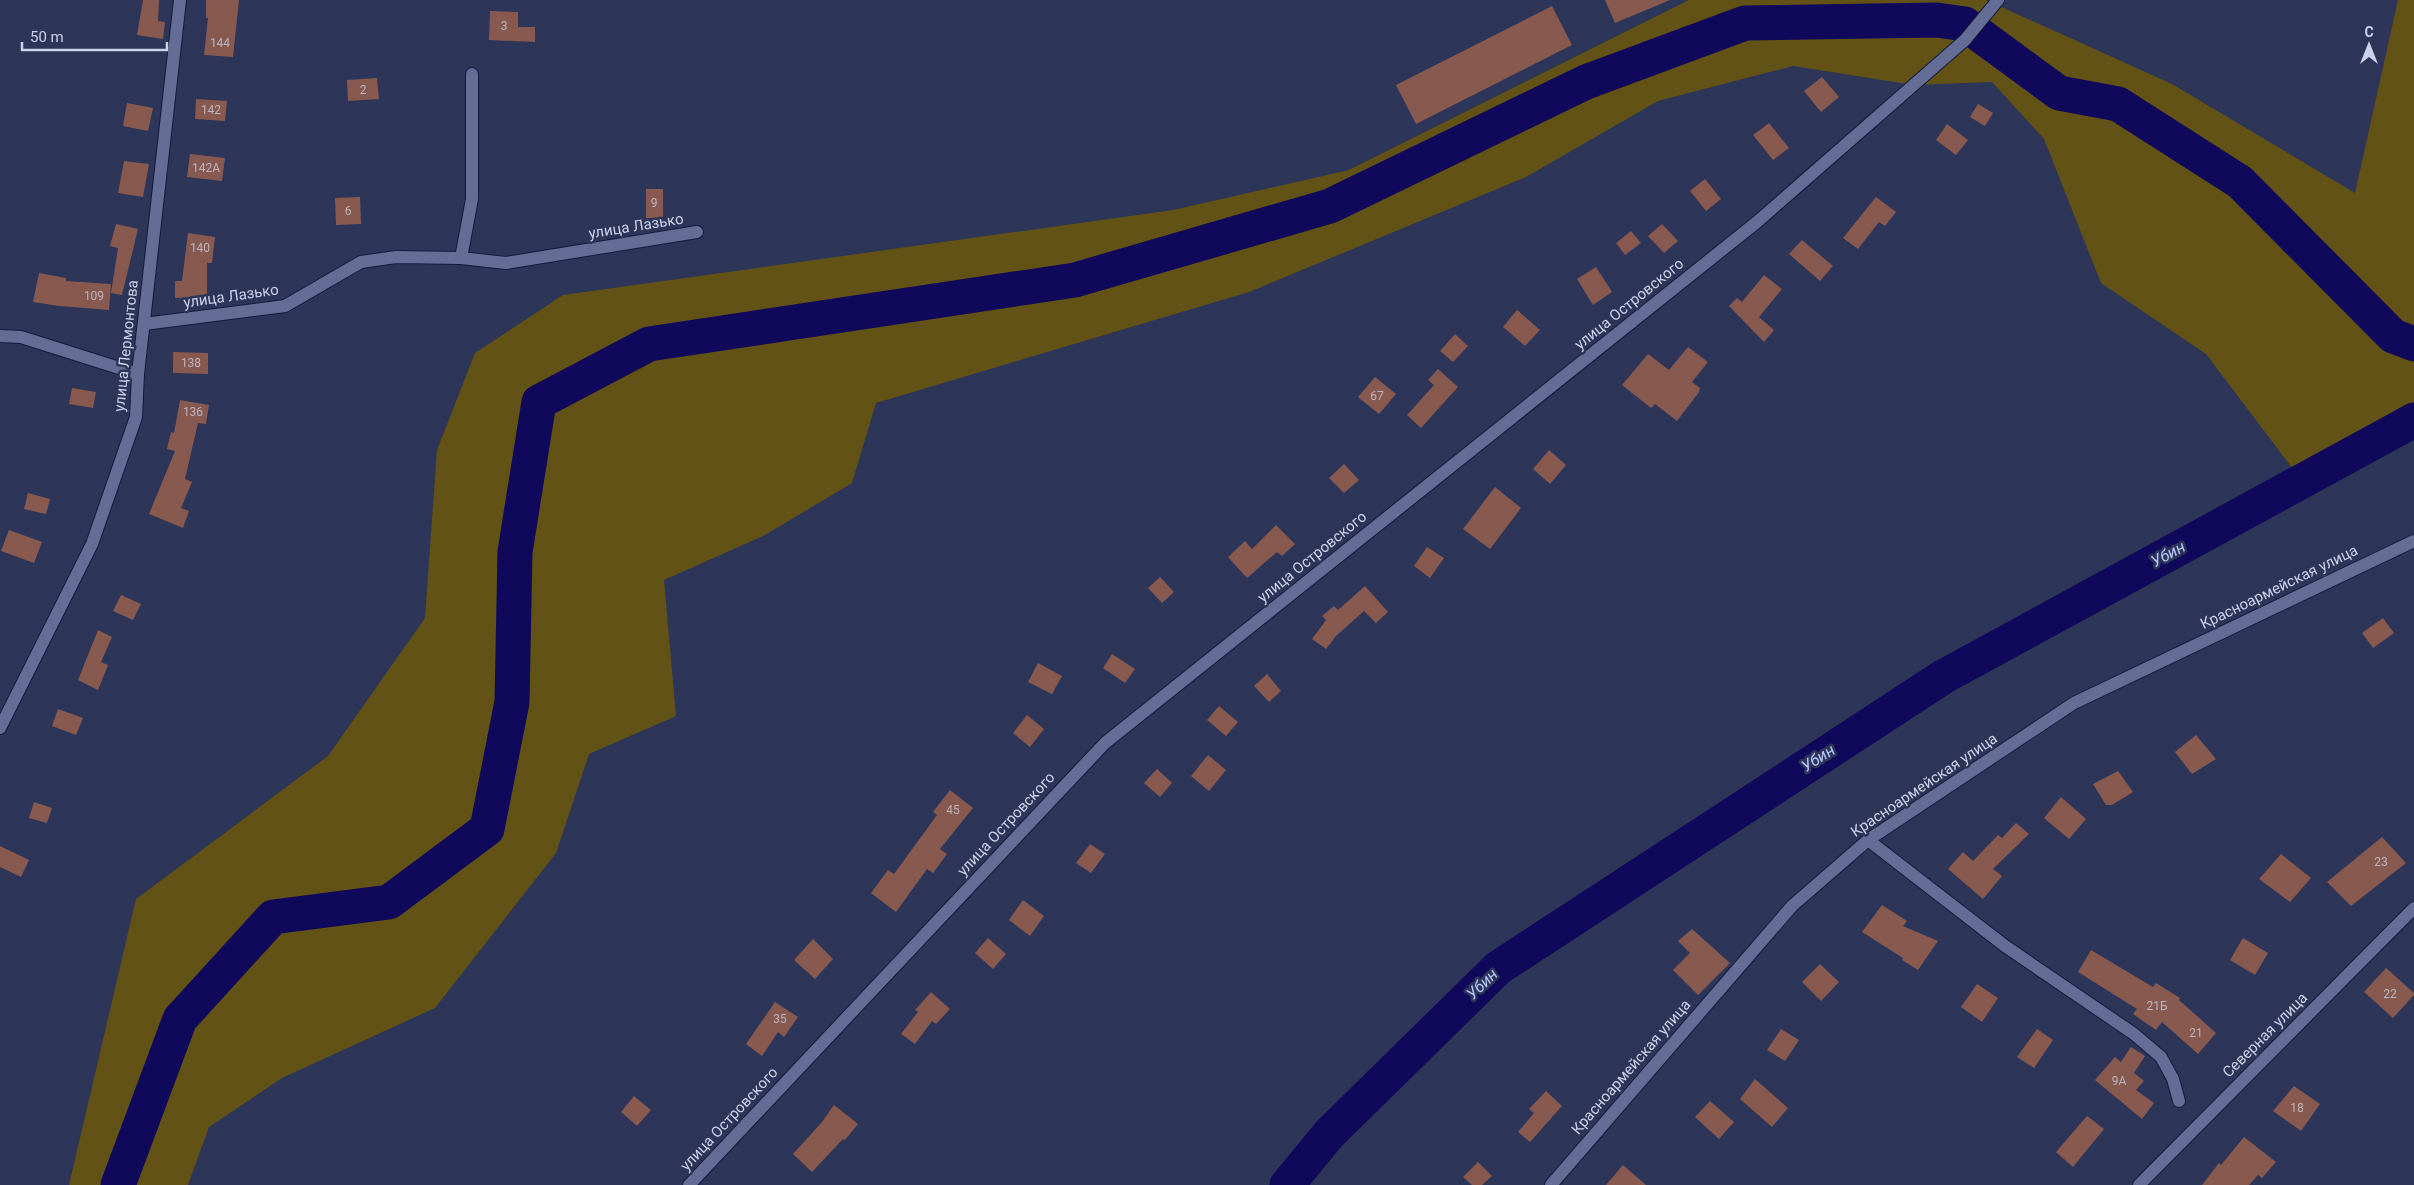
<svg xmlns="http://www.w3.org/2000/svg" width="2414" height="1185" font-family="Roboto,sans-serif">
<style>
.green{fill:#635216}
.lines{fill:none;stroke-linecap:round;stroke-linejoin:round}
.river{stroke:#10085b;stroke-width:35}
.building{fill:#88594f}
.street-casing{stroke:#151b3d;stroke-width:14}
.street{stroke:#636d95;stroke-width:12}
.labels{text-anchor:middle;dominant-baseline:central;stroke-width:5;stroke-linejoin:round;paint-order:stroke}
.number-label{font-size:12px;fill:#bbb4c2}
.street-label{font-size:15px;fill:#ccd2e9;stroke:#2d3559}
.water-label{font-size:16px;font-style:italic;fill:#b8c7fe;stroke:#2d3559}
</style>
<rect width="100%" height="100%" fill="#2d3559"/>
<polygon class="green" points="1689,0 1986,0 2172,84 2355,193 2398,0 2414,0 2414,419 2302,481 2206,354 2101,283 2044,139 1992,82 1914,85 1793,66 1658,101 1526,177 1249,292 876,403 852,483 765,535 664,580 676,716 589,754 556,853 435,1008 282,1078 209,1127 188,1185 69,1185 136,899 328,756 425,618 437,450 475,353 563,295 1173,210 1349,170"/>
<g class="lines">
<g class="river">
<polyline points="118,1185 180,1019 273,917 389,902 487,829 512,702 515,552 539,402 649,344 1075,280 1330,206 1586,82 1745,23 1937,20 1965,24 2059,93 2118,104 2240,182 2393,336 2414,344"/>
<polyline points="1287,1185 1329,1134 1498,968 1943,677 2414,420"/>
</g>
</g>
<g class="building">
<polygon points="143,0 159,0 158,21 165,22 163,39 137,35"/>
<polygon points="206,0 239,0 233,57 204,55 208,18 206,18"/>
<polygon points="1605,0 1670,0 1615,23"/>
<polygon points="1552,6 1572,45 1416,124 1396,85"/>
<polygon points="490,11 518,12 518,27 535,27 535,42 489,40"/>
<polygon points="1822,77 1839,97 1821,112 1804,91"/>
<polygon points="377,78 379,99 348,101 347,80"/>
<polygon points="196,99 227,101 225,121 195,119"/>
<polygon points="127,103 153,108 148,131 123,126"/>
<polygon points="1978,104 1993,113 1985,126 1970,117"/>
<polygon points="1769,123 1789,148 1773,160 1753,135"/>
<polygon points="1947,124 1968,140 1956,155 1936,140"/>
<polygon points="190,154 225,158 222,181 187,177"/>
<polygon points="124,161 149,164 143,197 118,193"/>
<polygon points="1705,179 1721,199 1706,211 1690,191"/>
<rect x="646" y="189" width="17" height="29"/>
<polygon points="360,197 361,224 336,225 335,198"/>
<polygon points="1876,197 1896,212 1885,226 1879,222 1858,249 1843,238"/>
<polygon points="116,224 138,229 122,295 111,293 118,248 110,246"/>
<polygon points="1662,224 1678,241 1664,253 1648,236"/>
<polygon points="1631,231 1641,243 1625,255 1616,243"/>
<polygon points="188,233 215,237 212,263 207,263 207,297 175,298 175,281 182,281"/>
<polygon points="1802,240 1833,266 1820,281 1789,254"/>
<polygon points="1596,267 1612,292 1593,305 1577,279"/>
<polygon points="39,273 66,278 66,281 111,284 109,310 59,306 33,302"/>
<polygon points="1764,275 1782,289 1759,317 1774,330 1764,342 1729,306 1737,298 1742,302"/>
<polygon points="1517,310 1540,330 1525,346 1503,327"/>
<polygon points="1455,334 1468,346 1453,362 1440,351"/>
<polygon points="1688,347 1708,362 1692,382 1700,388 1699,392 1677,421 1655,404 1651,408 1622,385 1648,354 1669,370"/>
<polygon points="173,352 208,353 208,374 173,373"/>
<polygon points="1438,369 1458,387 1421,428 1407,415 1434,385 1428,380"/>
<polygon points="1375,377 1396,394 1379,414 1358,397"/>
<polygon points="72,388 96,392 93,408 69,404"/>
<polygon points="180,400 209,405 206,424 198,423 185,479 192,482 181,508 189,511 183,528 149,514 175,451 167,449 171,432 174,433"/>
<polygon points="1549,450 1566,465 1550,484 1533,469"/>
<polygon points="1344,464 1359,480 1344,493 1329,478"/>
<polygon points="1495,487 1521,508 1490,549 1463,529"/>
<polygon points="28,493 50,499 46,514 24,509"/>
<polygon points="1276,525 1295,544 1282,556 1277,552 1247,578 1228,557 1245,541 1252,549"/>
<polygon points="9,530 42,542 34,563 1,551"/>
<polygon points="1427,547 1444,558 1430,578 1414,566"/>
<polygon points="1160,577 1174,592 1162,603 1148,588"/>
<polygon points="1365,586 1388,612 1376,623 1364,611 1336,636 1326,649 1312,639 1326,620 1322,616 1334,606 1338,610"/>
<polygon points="121,595 141,604 133,620 113,611"/>
<polygon points="2383,618 2394,633 2373,648 2362,633"/>
<polygon points="98,630 112,637 101,662 108,665 98,690 78,680"/>
<polygon points="1112,654 1135,669 1125,683 1103,668"/>
<polygon points="1038,663 1062,676 1052,694 1028,682"/>
<polygon points="1267,674 1281,691 1269,702 1254,686"/>
<polygon points="1219,706 1238,722 1226,736 1207,720"/>
<polygon points="58,709 83,718 76,735 52,726"/>
<polygon points="1027,715 1044,729 1030,747 1013,733"/>
<polygon points="2196,735 2216,759 2192,774 2175,752"/>
<polygon points="1208,755 1226,770 1209,791 1191,776"/>
<polygon points="1157,769 1172,783 1160,797 1144,783"/>
<polygon points="2118,771 2133,792 2112,805 2106,805 2093,784"/>
<polygon points="950,790 973,808 940,849 947,854 933,873 927,869 896,912 871,893 888,870 894,874 937,815 933,812"/>
<polygon points="2061,797 2086,819 2069,839 2044,818"/>
<polygon points="34,802 52,808 47,823 29,818"/>
<polygon points="2016,823 2029,834 1993,869 2002,876 1983,899 1948,869 1963,852 1973,861 1998,835 2002,838"/>
<polygon points="2382,837 2406,863 2351,906 2327,882"/>
<polygon points="1090,844 1105,854 1091,873 1076,863"/>
<polygon points="0,846 29,860 21,877 0,867"/>
<polygon points="2281,854 2311,878 2290,902 2259,879"/>
<polygon points="1023,900 1044,916 1030,936 1009,920"/>
<polygon points="1882,905 1907,921 1903,926 1938,941 1918,970 1902,960 1903,958 1862,932"/>
<polygon points="1692,929 1730,963 1698,995 1673,970 1690,953 1678,941"/>
<polygon points="988,938 1006,954 993,969 975,953"/>
<polygon points="2243,938 2268,953 2255,975 2230,960"/>
<polygon points="813,939 833,959 815,979 794,960"/>
<polygon points="2091,950 2153,987 2156,983 2180,998 2179,1000 2216,1033 2198,1054 2162,1022 2156,1030 2133,1014 2137,1009 2078,972"/>
<polygon points="1820,964 1839,982 1821,1001 1802,982"/>
<polygon points="2386,968 2414,993 2414,995 2393,1018 2364,992"/>
<polygon points="1977,984 1998,998 1982,1022 1961,1007"/>
<polygon points="931,992 950,1009 936,1024 932,1021 915,1044 901,1034 918,1012 915,1010"/>
<polygon points="775,1002 798,1017 784,1037 778,1032 762,1056 746,1044"/>
<polygon points="1781,1029 1799,1040 1785,1061 1767,1050"/>
<polygon points="2037,1029 2053,1040 2034,1068 2017,1057"/>
<polygon points="2131,1047 2145,1056 2134,1073 2144,1081 2136,1090 2154,1103 2142,1119 2095,1080 2115,1057 2121,1062"/>
<polygon points="1755,1079 1788,1108 1772,1127 1740,1099"/>
<polygon points="2294,1086 2320,1104 2301,1131 2273,1111"/>
<polygon points="1546,1091 1562,1106 1530,1142 1518,1132 1534,1113 1529,1109"/>
<polygon points="634,1096 651,1110 637,1126 621,1112"/>
<polygon points="1710,1101 1734,1122 1719,1139 1695,1117"/>
<polygon points="834,1105 858,1124 845,1140 843,1139 812,1172 793,1154 822,1122"/>
<polygon points="2087,1116 2104,1129 2073,1167 2056,1152"/>
<polygon points="2244,1137 2276,1162 2262,1178 2258,1175 2249,1185 2202,1185 2219,1163 2221,1165"/>
<polygon points="1478,1162 1492,1176 1482,1185 1472,1185 1463,1177"/>
<polygon points="1623,1165 1646,1185 1606,1185"/>
</g>
<g class="lines">
<defs>
<g id="street">
<polyline points="461,258 472,199 472,74"/>
<polyline points="144,324 285,306 361,262 396,257 461,258 506,263 697,232"/>
<polyline points="0,336 21,337 138,374"/>
<polyline points="0,728 92,544 136,417 138,374 180,0"/>
<polyline points="1868,840 2005,946 2134,1034 2161,1057 2173,1079 2179,1101"/>
<polyline points="689,1185 1105,743 1757,222 1965,40 1998,0"/>
<polyline points="1551,1185 1792,906 1868,840 2074,703 2414,541"/>
<polyline points="2139,1185 2414,908"/>
</g>
</defs>
<use href="#street" class="street-casing"/>
<use href="#street" class="street"/>
</g>
<g class="labels">
<g class="number-label">
<text x="504" y="26">3</text>
<text x="220" y="43">144</text>
<text x="363" y="90">2</text>
<text x="211" y="110">142</text>
<text x="206" y="168">142А</text>
<text x="654" y="203">9</text>
<text x="348" y="211">6</text>
<text x="200" y="248">140</text>
<text x="94" y="296">109</text>
<text x="191" y="363">138</text>
<text x="1377" y="396">67</text>
<text x="193" y="412">136</text>
<text x="953" y="810">45</text>
<text x="2381" y="862">23</text>
<text x="2390" y="994">22</text>
<text x="2157" y="1006">21Б</text>
<text x="780" y="1019">35</text>
<text x="2196" y="1033">21</text>
<text x="2119" y="1081">9А</text>
<text x="2297" y="1108">18</text>
</g>
<g class="street-label">
<text transform="translate(636 226) rotate(-9)">улица Лазько</text>
<text transform="translate(231 296) rotate(-8)">улица Лазько</text>
<text transform="translate(1629 304) rotate(-39)">улица Островского</text>
<text transform="translate(126 346) rotate(-84)">улица Лермонтова</text>
<text transform="translate(1312 557) rotate(-39)">улица Островского</text>
<text transform="translate(2279 587) rotate(-26)">Красноармейская улица</text>
<text transform="translate(1924 785) rotate(-34)">Красноармейская улица</text>
<text transform="translate(1006 824) rotate(-47)">улица Островского</text>
<text transform="translate(2265 1035) rotate(-45)">Северная улица</text>
<text transform="translate(1631 1067) rotate(-49)">Красноармейская улица</text>
<text transform="translate(729 1119) rotate(-47)">улица Островского</text>
</g>
<g class="water-label">
<text transform="translate(2168 554) rotate(-29)">Убин</text>
<text transform="translate(1818 758) rotate(-33)">Убин</text>
<text transform="translate(1482 984) rotate(-44)">Убин</text>
</g>
</g>
<g transform="translate(2369 45)" stroke="#2d3559" stroke-width="4" paint-order="stroke">
<path d="M0-4L9 19L0 12L-9 19Z" fill="#ccd2e9"/>
<text y="-8" font-size="14" font-weight="bold" text-anchor="middle" fill="#ccd2e9">С</text>
</g>
<path d="M22 42v8h145v-8" fill="none" stroke="#ccd2e9" stroke-width="2.5"/>
<text x="30" y="42" font-size="15" fill="#ccd2e9" stroke="#2d3559" stroke-width="4" paint-order="stroke">50 m</text>
</svg>
